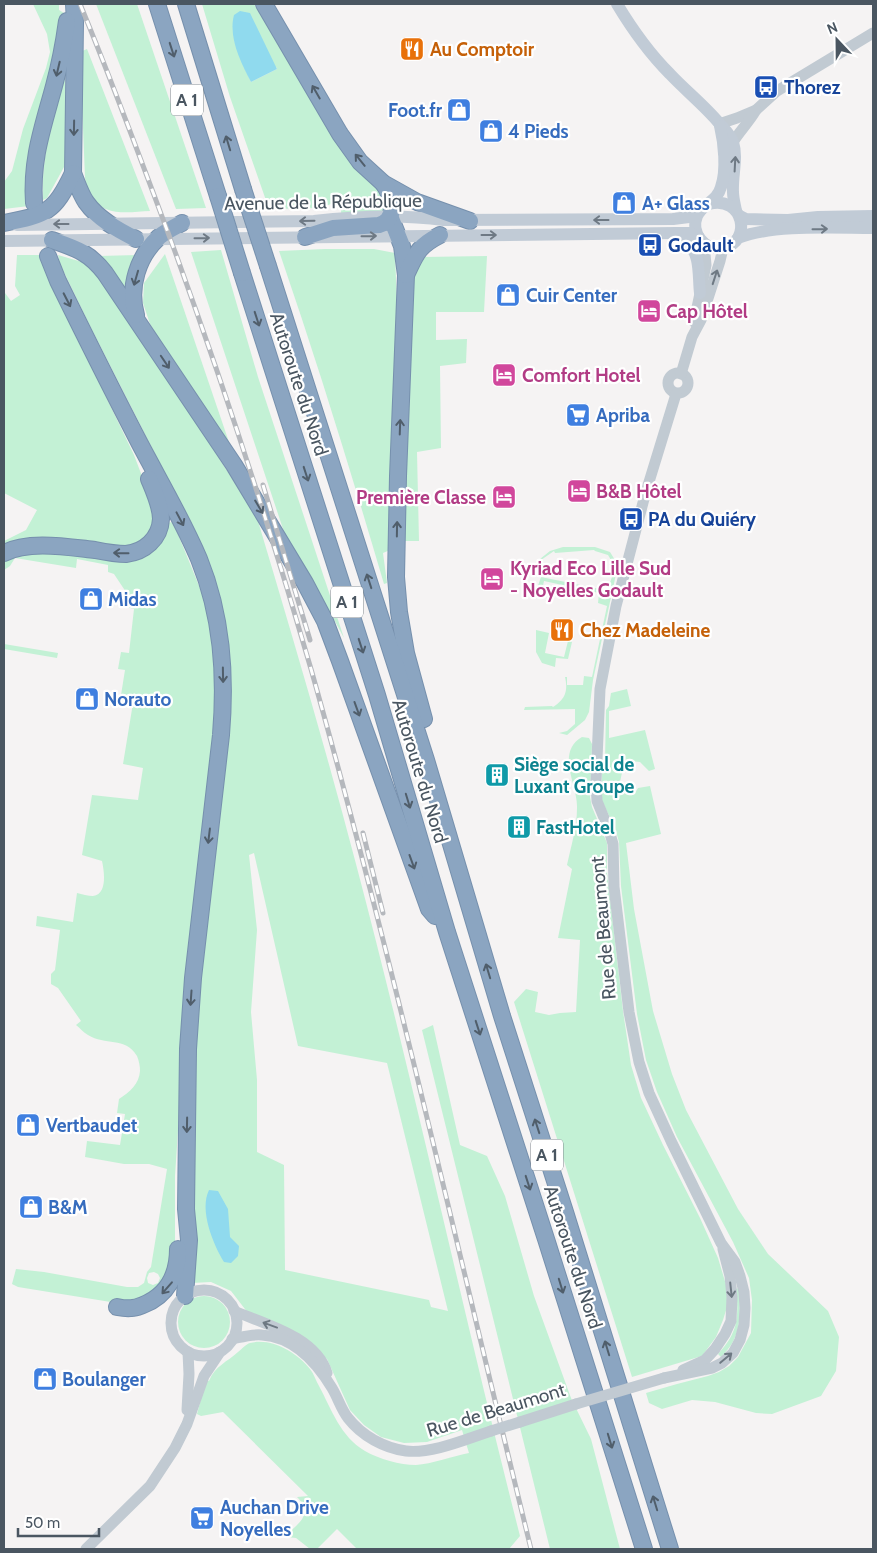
<svg xmlns="http://www.w3.org/2000/svg" width="877" height="1553" font-family="Cabin,sans-serif">
<style>
.green{fill:#c3f1d5;fill-rule:evenodd}
.water{fill:#90daee}
.lines{fill:none;stroke-linecap:round;stroke-linejoin:round}
.motorway-casing{stroke:#7690ad;stroke-width:18}
.tertiary{stroke:#c1cad2;stroke-width:11}
.secondary{stroke:#c1cbd6;stroke-width:12}
.motorway{stroke:#8ba5c1;stroke-width:16}
.rail-casing{stroke:#b5b8bd;stroke-width:5}
.rail{stroke:#fff;stroke-width:3;stroke-dasharray:9;stroke-linecap:butt}
.motorway-bridge-casing{stroke:#7690ad;stroke-width:18;stroke-linecap:butt}
.tertiary-bridge{stroke:#c1cad2;stroke-width:11}
.motorway-bridge{stroke:#8ba5c1;stroke-width:16}
.oneway{stroke:#505e6b}
.oneway2{stroke:#6e7984}
.oneway3{stroke:#6e7983}
.labels{text-anchor:middle;dominant-baseline:central;stroke-width:4.5;stroke-linejoin:round;paint-order:stroke}
.shield{fill:#fff;stroke:#808990;stroke-width:1}
.shield-label{font-size:18px;font-weight:bold;fill:#4a5661}
.food-label{font-size:19px;font-weight:bold;fill:#c56008;stroke:#fff;text-anchor:start}
.transit-label{font-size:19px;font-weight:bold;fill:#164399;stroke:#fff;text-anchor:start}
.shop-label{font-size:19px;font-weight:bold;fill:#366cbe;stroke:#fff;text-anchor:start}
.street-label{font-size:19px;fill:#4a5661;stroke:#fff}
.hotel-label{font-size:19px;font-weight:bold;fill:#b23c85;stroke:#fff;text-anchor:start}
.culture-label{font-size:19px;font-weight:bold;fill:#0d838f;stroke:#fff;text-anchor:start}
</style>
<rect width="100%" height="100%" fill="#f5f3f3"/>
<g class="green">
<polygon points="33,4 59,4 59,10 64,13 62,33 29,206 4,209 4,182 12,171 23,129 46,68 50,52 47,34"/>
<polygon points="96,4 137,4 206,208 176,209"/>
<path d="M 202,4 L 254,4 L 333,137 L 384,195 L 385,212 L 341,213 L 342,200 L 320,208 L 269,209 L 230,97 ZM 234,40 L 277,68 L 277,69 L 251,82 L 245,69 Z"/>
<path d="M 87,49 L 150,211 C 129,212 104,217 91,197 C 87,192 86,184 85,178 L 80,52 Z"/>
<path d="M 65,73 L 67,157 L 64,167 L 47,198 L 43,200 C 41,156 53,115 65,73 Z"/>
<path d="M 325,249 L 374,249 L 395,253 L 397,305 L 392,411 L 390,550 L 383,553 L 387,583 L 384,584 C 351,472 317,361 279,251 Z"/>
<polygon points="221,250 258,377 344,638 312,579 286,538 191,252"/>
<polygon points="165,254 233,454 187,387 150,324 143,303 144,283"/>
<polygon points="17,255 39,255 47,274 134,455 148,492 155,518 148,535 141,542 131,546 112,545 4,550 4,541 26,530 37,510 4,493 4,295 5,293 11,301 20,295 15,286"/>
<path d="M 58,255 L 89,264 L 158,363 L 249,505 L 255,511 C 290,628 325,746 356,864 C 415,1087 463,1313 520,1536 L 509,1549 L 357,1549 L 337,1529 L 317,1549 L 310,1549 L 296,1538 L 287,1537 L 286,1535 C 299,1523 314,1514 297,1497 L 308,1496 L 223,1412 L 201,1416 L 197,1414 L 206,1380 L 209,1381 C 215,1366 227,1362 238,1352 C 242,1349 246,1344 250,1343 C 271,1337 298,1353 310,1369 C 314,1374 316,1381 319,1386 C 332,1410 340,1436 365,1451 C 379,1459 400,1465 416,1465 C 431,1464 454,1456 469,1453 L 462,1430 L 427,1442 L 404,1443 L 381,1437 L 364,1425 L 350,1410 L 327,1359 L 248,1313 L 231,1291 L 211,1282 L 192,1283 L 193,1086 L 203,946 L 230,726 L 230,677 L 182,507 L 90,326 L 60,264 ZM 254,853 L 298,1046 L 387,1063 L 448,1311 L 431,1307 L 429,1300 L 285,1270 L 284,1165 L 257,1152 L 257,1080 L 251,1012 L 257,930 L 249,855 Z"/>
<polygon points="138,255 127,299 98,256"/>
<polygon points="487,256 484,312 436,312 436,340 467,339 466,363 440,366 441,448 417,452 419,541 404,541 411,315 413,281 423,257"/>
<path d="M 173,522 L 204,598 L 217,654 L 217,722 L 194,930 L 190,934 L 185,986 L 184,1040 L 175,1176 L 175,1262 L 153,1296 L 123,1304 L 18,1287 L 12,1284 L 16,1269 L 44,1272 L 127,1287 L 138,1287 L 144,1283 L 147,1272 L 151,1267 L 167,1169 L 149,1164 L 124,1164 L 85,1157 L 87,1141 L 120,1145 L 125,1114 L 117,1113 L 119,1099 C 130,1092 139,1084 140,1071 C 140,1066 139,1061 137,1056 C 125,1036 105,1046 88,1035 C 84,1033 80,1028 76,1025 L 81,1021 L 58,988 L 51,984 L 51,974 L 55,970 L 60,930 L 36,926 L 37,916 L 73,922 L 77,893 C 82,894 88,896 93,896 C 108,894 104,870 102,861 L 82,855 L 92,795 L 138,800 L 143,768 L 123,764 L 134,697 L 121,695 L 125,670 L 118,669 L 121,652 L 129,653 L 134,609 L 127,607 L 128,595 L 114,574 L 108,572 L 108,565 L 77,559 L 76,568 L 15,558 L 10,566 L 4,570 L 4,557 L 24,550 L 120,558 L 166,523 ZM 154,1272 L 158,1274 L 160,1278 L 158,1283 L 153,1285 L 148,1283 L 147,1278 L 149,1273 Z"/>
<path d="M 563,547 L 595,547 L 610,552 L 618,565 L 593,680 L 589,712 L 585,720 L 567,735 L 559,733 L 567,731 L 575,724 L 575,709 L 524,710 L 525,707 L 552,706 L 553,707 C 566,699 568,690 565,677 L 567,677 L 567,685 L 583,685 L 584,676 L 592,677 L 607,606 L 598,603 L 599,593 L 544,581 L 542,590 L 534,598 L 534,597 L 541,577 L 600,589 C 612,588 612,576 614,565 L 608,555 L 595,551 L 594,550 L 555,553 L 554,551 L 541,560 L 540,559 L 550,551 Z"/>
<polygon points="536,630 549,633 545,653 564,657 568,641 572,642 568,659 556,658 555,667 542,663 536,652"/>
<polygon points="4,644 58,653 57,658 4,649"/>
<polygon points="627,689 631,706 609,711 609,738 645,730 655,769 649,771 640,762 631,761 623,768 620,782 627,792 635,793 638,788 650,786 661,834 626,843 634,909 653,1011 672,1074 686,1110 738,1209 768,1254 828,1311 839,1337 836,1371 821,1396 772,1414 756,1413 715,1402 692,1400 662,1409 649,1403 646,1393 677,1384 708,1376 719,1372 729,1366 738,1357 751,1333 752,1300 749,1278 733,1242 677,1137 657,1092 646,1060 637,1014 621,886 619,842 615,828 602,801 602,761 605,761 606,710 609,706 611,693"/>
<path d="M 582,737 L 589,738 L 592,744 L 590,797 L 592,807 L 607,843 L 607,872 L 623,1011 L 631,1065 L 641,1098 L 663,1145 L 700,1218 L 718,1258 L 727,1288 L 727,1307 L 723,1320 L 716,1337 L 702,1356 L 632,1377 L 514,1002 L 526,989 L 538,992 L 535,1012 L 549,1015 L 560,1013 L 576,1012 L 580,940 L 558,938 L 572,869 L 567,865 C 571,846 577,827 577,808 C 578,785 555,753 582,737 Z"/>
<polygon points="433,1025 460,1145 487,1156 505,1196 534,1296 571,1398 591,1439 620,1549 550,1549 422,1030"/>
<path d="M 739,1288 C 740,1315 743,1336 721,1357 L 718,1354 C 738,1333 739,1317 736,1289 Z"/>
<circle cx="204" cy="1322" r="26"/>
</g>
<g class="water">
<path d="M 240,11 L 250,13 L 277,69 L 251,82 C 241,63 228,37 234,15 Z"/>
<path d="M 209,1190 L 218,1191 L 228,1209 L 230,1237 L 239,1246 L 238,1256 L 231,1263 L 224,1262 C 213,1244 199,1210 209,1190 Z"/>
</g>
<g class="lines">
<defs>
<g id="motorway">
<path d="M 74,4 L 75,23 L 73,173 C 77,183 80,193 86,202 C 98,219 118,230 136,239"/>
<polyline points="157,4 218,196"/>
<polyline points="186,4 243,189"/>
<polyline points="264,4 340,134 360,162 383,183 417,202 470,221"/>
<path d="M 34,203 C 31,159 43,127 54,86 C 60,64 64,43 67,21"/>
<polyline points="390,216 402,246 406,275 398,476 396,577 399,612 406,653 424,719"/>
<path d="M 4,223 C 46,215 54,213 73,173"/>
<path d="M 305,237 L 333,228 L 379,225 C 399,219 392,196 383,183"/>
<path d="M 52,240 C 75,248 89,252 105,273 L 234,465 L 305,583 L 325,621 L 340,661 L 429,909 L 435,916"/>
<path d="M 48,256 L 58,281 C 85,336 112,390 140,444 C 160,482 182,519 199,559 C 222,616 226,674 221,735 L 193,978 L 188,1049 L 186,1209 L 189,1240 L 185,1296"/>
<polyline points="268,266 426,760 502,1016 565,1212 670,1549"/>
<polyline points="242,273 377,695 447,932 546,1239 644,1549"/>
<path d="M 406,275 C 416,254 418,246 440,235"/>
<path d="M 136,315 C 128,287 138,256 159,237 C 166,231 175,227 182,223"/>
<path d="M 4,553 C 28,540 68,547 95,550 C 105,552 115,554 126,554 C 144,552 160,539 161,519 C 161,506 154,491 149,479"/>
<path d="M 117,1307 C 122,1308 127,1309 132,1308 C 136,1308 140,1306 143,1305 C 168,1295 178,1274 178,1249"/>
</g>
</defs>
<use href="#motorway" class="motorway-casing"/>
<g class="tertiary">
<polyline points="719,124 737,118 756,110 777,91 873,33"/>
<path d="M 733,142 C 740,131 749,122 756,110"/>
<polyline points="694,322 706,265 704,243"/>
<circle cx="678" cy="383" r="10"/>
<polyline points="681,374 692,337 701,320 720,261 723,248"/>
<circle cx="204" cy="1323" r="33"/>
<path d="M 234,1311 C 265,1324 316,1337 327,1373"/>
<path d="M 232,1339 C 242,1337 252,1334 262,1335 C 294,1337 317,1363 332,1388 C 338,1398 341,1409 348,1418 C 362,1436 384,1448 406,1451 C 432,1454 466,1439 491,1431"/>
<polyline points="683,1370 705,1360 715,1349 725,1334 731,1321 732,1297 730,1276 723,1249"/>
<polyline points="664,1378 712,1368 722,1363 733,1353 740,1340 744,1325 745,1308 744,1292 740,1276 735,1262 721,1243 671,1141 649,1093 639,1062 629,1012 614,887 613,844 609,830 597,801 596,782 600,689 616,606 645,495 676,394"/>
<polyline points="187,1410 189,1374 188,1352"/>
<polyline points="520,1422 576,1404"/>
<polyline points="86,1549 150,1486 175,1448 187,1424 204,1376 220,1352"/>
</g>
<g class="secondary">
<path d="M 617,4 C 632,29 649,53 670,74 C 686,91 705,106 719,123 C 724,129 730,134 733,142 C 738,158 732,175 733,192 C 733,198 735,205 736,211"/>
<path d="M 709,204 C 744,195 753,242 723,248 C 705,251 690,233 697,216 C 703,203 717,202 721,187 C 727,170 724,143 720,126"/>
<polyline points="740,216 746,219 788,220 818,217 873,216"/>
<path d="M 17,225 L 314,221 C 357,216 400,214 444,220 L 673,219 L 689,217 L 700,211"/>
<path d="M 676,233 C 680,236 684,239 688,243 C 701,255 698,277 700,293"/>
<path d="M 738,238 C 774,224 834,228 873,228"/>
<polyline points="4,241 676,233 690,233 698,236"/>
</g>
<use href="#motorway" class="motorway"/>
<defs>
<g id="rail">
<path d="M 80,4 C 112,81 141,160 170,238 C 222,380 269,524 311,669 C 393,960 459,1256 531,1549"/>
<polyline points="263,485 310,640"/>
<polyline points="363,833 383,913"/>
</g>
</defs>
<use href="#rail" class="rail-casing"/>
<use href="#rail" class="rail"/>
<defs>
<g id="motorway-bridge">
<polyline points="243,189 268,266"/>
<polyline points="218,196 242,273"/>
</g>
</defs>
<use href="#motorway-bridge" class="motorway-bridge-casing"/>
<g class="tertiary-bridge">
<polyline points="576,1404 664,1378"/>
<polyline points="491,1431 520,1422"/>
</g>
<use href="#motorway-bridge" class="motorway-bridge"/>
</g>
<defs><path id="oneway-shaft" d="M-6 0H5M1.5-3L5.5 0L1.5 3" fill="none" stroke-width="1.6" stroke-linecap="round" stroke-linejoin="round" transform="scale(1.25)"/></defs>
<g class="oneway">
<use href="#oneway-shaft" transform="translate(172 50) rotate(72)"/>
<use href="#oneway-shaft" transform="translate(58 69) rotate(103)"/>
<use href="#oneway-shaft" transform="translate(316 92) rotate(-120)"/>
<use href="#oneway-shaft" transform="translate(74 128) rotate(91)"/>
<use href="#oneway-shaft" transform="translate(228 143) rotate(-107)"/>
<use href="#oneway-shaft" transform="translate(360 160) rotate(-129)"/>
<use href="#oneway-shaft" transform="translate(136 278) rotate(106)"/>
<use href="#oneway-shaft" transform="translate(67 300) rotate(63)"/>
<use href="#oneway-shaft" transform="translate(257 319) rotate(72)"/>
<use href="#oneway-shaft" transform="translate(165 362) rotate(56)"/>
<use href="#oneway-shaft" transform="translate(400 427) rotate(-88)"/>
<use href="#oneway-shaft" transform="translate(306 474) rotate(72)"/>
<use href="#oneway-shaft" transform="translate(259 507) rotate(59)"/>
<use href="#oneway-shaft" transform="translate(180 519) rotate(62)"/>
<use href="#oneway-shaft" transform="translate(397 529) rotate(-89)"/>
<use href="#oneway-shaft" transform="translate(121 553) rotate(-179)"/>
<use href="#oneway-shaft" transform="translate(369 581) rotate(-108)"/>
<use href="#oneway-shaft" transform="translate(361 646) rotate(72)"/>
<use href="#oneway-shaft" transform="translate(223 675) rotate(89)"/>
<use href="#oneway-shaft" transform="translate(357 709) rotate(70)"/>
<use href="#oneway-shaft" transform="translate(408 801) rotate(73)"/>
<use href="#oneway-shaft" transform="translate(209 836) rotate(97)"/>
<use href="#oneway-shaft" transform="translate(412 862) rotate(70)"/>
<use href="#oneway-shaft" transform="translate(488 971) rotate(-107)"/>
<use href="#oneway-shaft" transform="translate(191 998) rotate(94)"/>
<use href="#oneway-shaft" transform="translate(478 1028) rotate(72)"/>
<use href="#oneway-shaft" transform="translate(187 1125) rotate(91)"/>
<use href="#oneway-shaft" transform="translate(537 1126) rotate(-108)"/>
<use href="#oneway-shaft" transform="translate(528 1183) rotate(72)"/>
<use href="#oneway-shaft" transform="translate(561 1286) rotate(73)"/>
<use href="#oneway-shaft" transform="translate(167 1288) rotate(131)"/>
<use href="#oneway-shaft" transform="translate(607 1348) rotate(-107)"/>
<use href="#oneway-shaft" transform="translate(610 1441) rotate(73)"/>
<use href="#oneway-shaft" transform="translate(655 1503) rotate(-107)"/>
</g>
<g class="oneway2">
<use href="#oneway-shaft" transform="translate(735 164) rotate(-87)"/>
<use href="#oneway-shaft" transform="translate(601 220) rotate(180)"/>
<use href="#oneway-shaft" transform="translate(307 221) rotate(179)"/>
<use href="#oneway-shaft" transform="translate(61 224) rotate(180)"/>
<use href="#oneway-shaft" transform="translate(820 229) rotate(-1)"/>
<use href="#oneway-shaft" transform="translate(489 235)"/>
<use href="#oneway-shaft" transform="translate(369 236) rotate(-1)"/>
<use href="#oneway-shaft" transform="translate(202 238) rotate(-1)"/>
</g>
<g class="oneway3">
<use href="#oneway-shaft" transform="translate(715 277) rotate(-72)"/>
<use href="#oneway-shaft" transform="translate(731 1290) rotate(84)"/>
<use href="#oneway-shaft" transform="translate(270 1325) rotate(-160)"/>
<use href="#oneway-shaft" transform="translate(726 1358) rotate(-40)"/>
</g>
<defs>
<symbol id="restaurant-square" viewBox="-11 -11 22 22"><rect x="-9" y="-9" width="18" height="18" rx="4" fill="#e8710a" stroke="#fff"/><path d="M-5-6h1v4h1v-4h1v4h1v-4h1v5L-1.5 .5V6h-2V.5L-5-1ZM5-6V6H3V1.5H1.5Q1.5-4 5-6Z" fill="#fff"/></symbol>
<symbol id="bus-square" viewBox="-11 -11 22 22"><rect x="-9" y="-9" width="18" height="18" rx="4" fill="#1a4fb4" stroke="#fff"/><path d="M-5-6H5V4H4V6H2V4H-2V6H-4V4H-5ZM-3.5-4V0h7V-4ZM-3.5 1.2v1.5H-2V1.2ZM2 1.2v1.5H3.5V1.2Z" fill="#fff"/></symbol>
<symbol id="shop-square" viewBox="-11 -11 22 22"><rect x="-9" y="-9" width="18" height="18" rx="4" fill="#3f7fe0" stroke="#fff"/><path d="M-5-2.5h2.3a2.7 3.5 0 0 1 5.4 0H5L5.5 6h-11ZM-1.5-2.5h3a1.5 2.3 0 0 0-3 0Z" fill="#fff"/></symbol>
<symbol id="hotel-square" viewBox="-11 -11 22 22"><rect x="-9" y="-9" width="18" height="18" rx="4" fill="#d1479c" stroke="#fff"/><path d="M-6-4.5h1.5V1H6V5H4.5V3h-9V5H-6ZM-4 0a1.8 1.8 0 1 1 3.6 0ZM.5 0V-2.5h3Q6-2.5 6 0Z" fill="#fff"/></symbol>
<symbol id="supermarket-square" viewBox="-11 -11 22 22"><rect x="-9" y="-9" width="18" height="18" rx="4" fill="#3f7fe0" stroke="#fff"/><path d="M-6-5.5h2.5l.6 2H6L4.5 2H-2.5L-4.4-4H-6ZM-1.5 3.2a1.3 1.3 0 1 0 .1 0ZM3 3.2a1.3 1.3 0 1 0 .1 0Z" fill="#fff"/></symbol>
<symbol id="building-square" viewBox="-11 -11 22 22"><rect x="-9" y="-9" width="18" height="18" rx="4" fill="#0f9aa8" stroke="#fff"/><path d="M-4-6H4V6H1V3H-1V6H-4ZM-2.5-4.3h1.7v1.8h-1.7ZM.8-4.3h1.7v1.8H.8ZM-2.5-1h1.7V.8h-1.7ZM.8-1h1.7V.8H.8Z" fill="#fff"/></symbol>
</defs>
<g fill-rule="evenodd">
<use href="#restaurant-square" x="398" y="35" width="28" height="28"/>
<use href="#bus-square" x="752" y="73" width="28" height="28"/>
<use href="#shop-square" x="445" y="96" width="28" height="28"/>
<use href="#shop-square" x="477" y="117" width="28" height="28"/>
<use href="#shop-square" x="610" y="189" width="28" height="28"/>
<use href="#bus-square" x="636" y="231" width="28" height="28"/>
<use href="#shop-square" x="494" y="281" width="28" height="28"/>
<use href="#hotel-square" x="635" y="297" width="28" height="28"/>
<use href="#hotel-square" x="490" y="361" width="28" height="28"/>
<use href="#supermarket-square" x="564" y="401" width="28" height="28"/>
<use href="#hotel-square" x="565" y="477" width="28" height="28"/>
<use href="#hotel-square" x="490" y="483" width="28" height="28"/>
<use href="#bus-square" x="617" y="505" width="28" height="28"/>
<use href="#hotel-square" x="478" y="565" width="28" height="28"/>
<use href="#shop-square" x="77" y="585" width="28" height="28"/>
<use href="#restaurant-square" x="548" y="616" width="28" height="28"/>
<use href="#shop-square" x="73" y="685" width="28" height="28"/>
<use href="#building-square" x="483" y="761" width="28" height="28"/>
<use href="#building-square" x="505" y="813" width="28" height="28"/>
<use href="#shop-square" x="14" y="1111" width="28" height="28"/>
<use href="#shop-square" x="17" y="1193" width="28" height="28"/>
<use href="#shop-square" x="31" y="1365" width="28" height="28"/>
<use href="#supermarket-square" x="188" y="1504" width="28" height="28"/>
</g>
<g class="labels">
<g class="shield">
<rect x="171" y="84.5" width="32" height="31" rx="4"/>
<rect x="331" y="586.5" width="32" height="31" rx="4"/>
<rect x="531" y="1139.5" width="32" height="31" rx="4"/>
</g>
<g class="shield-label">
<text x="187" y="100">A 1</text>
<text x="347" y="602">A 1</text>
<text x="547" y="1155">A 1</text>
</g>
<g class="food-label">
<text x="430" y="49">Au Comptoir</text>
<text x="580" y="630">Chez Madeleine</text>
</g>
<g class="transit-label">
<text x="784" y="87">Thorez</text>
<text x="668" y="245">Godault</text>
<text x="648" y="519">PA du Quiéry</text>
</g>
<g class="shop-label">
<text x="442" y="110" text-anchor="end">Foot.fr</text>
<text x="508" y="131">4 Pieds</text>
<text x="642" y="203">A+ Glass</text>
<text x="526" y="295">Cuir Center</text>
<text x="596" y="415">Apriba</text>
<text x="108" y="599">Midas</text>
<text x="104" y="699">Norauto</text>
<text x="46" y="1125">Vertbaudet</text>
<text x="48" y="1207">B&amp;M</text>
<text x="62" y="1379">Boulanger</text>
<text x="220" y="1507">Auchan Drive<tspan x="220" dy="22">Noyelles</tspan></text>
</g>
<g class="street-label">
<text transform="translate(323 202) rotate(-1)">Avenue de la République</text>
<text transform="translate(299 384) rotate(72)">Autoroute du Nord</text>
<text transform="translate(420 771) rotate(73)">Autoroute du Nord</text>
<text transform="translate(603 928) rotate(-95)">Rue de Beaumont</text>
<text transform="translate(573 1257) rotate(72)">Autoroute du Nord</text>
<text transform="translate(496 1410) rotate(-17)">Rue de Beaumont</text>
</g>
<g class="hotel-label">
<text x="666" y="311">Cap Hôtel</text>
<text x="522" y="375">Comfort Hotel</text>
<text x="596" y="491">B&amp;B Hôtel</text>
<text x="486" y="497" text-anchor="end">Première Classe</text>
<text x="510" y="568">Kyriad Eco Lille Sud<tspan x="510" dy="22">- Noyelles Godault</tspan></text>
</g>
<g class="culture-label">
<text x="514" y="764">Siège social de<tspan x="514" dy="22">Luxant Groupe</tspan></text>
<text x="536" y="827">FastHotel</text>
</g>
</g>
<rect width="877" height="1553" fill="none" stroke="#4a5661" stroke-width="10"/>
<g transform="translate(837 40) rotate(338)" stroke="#ffffff" stroke-width="4" paint-order="stroke">
<path d="M0-4L9 19L0 12L-9 19Z" fill="#4a5661"/>
<text y="-8" font-size="14" font-weight="bold" text-anchor="middle" fill="#4a5661">N</text>
</g>
<path d="M18 1528v8h81v-8" fill="none" stroke="#4a5661" stroke-width="2.5"/>
<text x="25" y="1528" font-size="15" fill="#4a5661" stroke="#ffffff" stroke-width="4" paint-order="stroke">50 m</text>
</svg>
